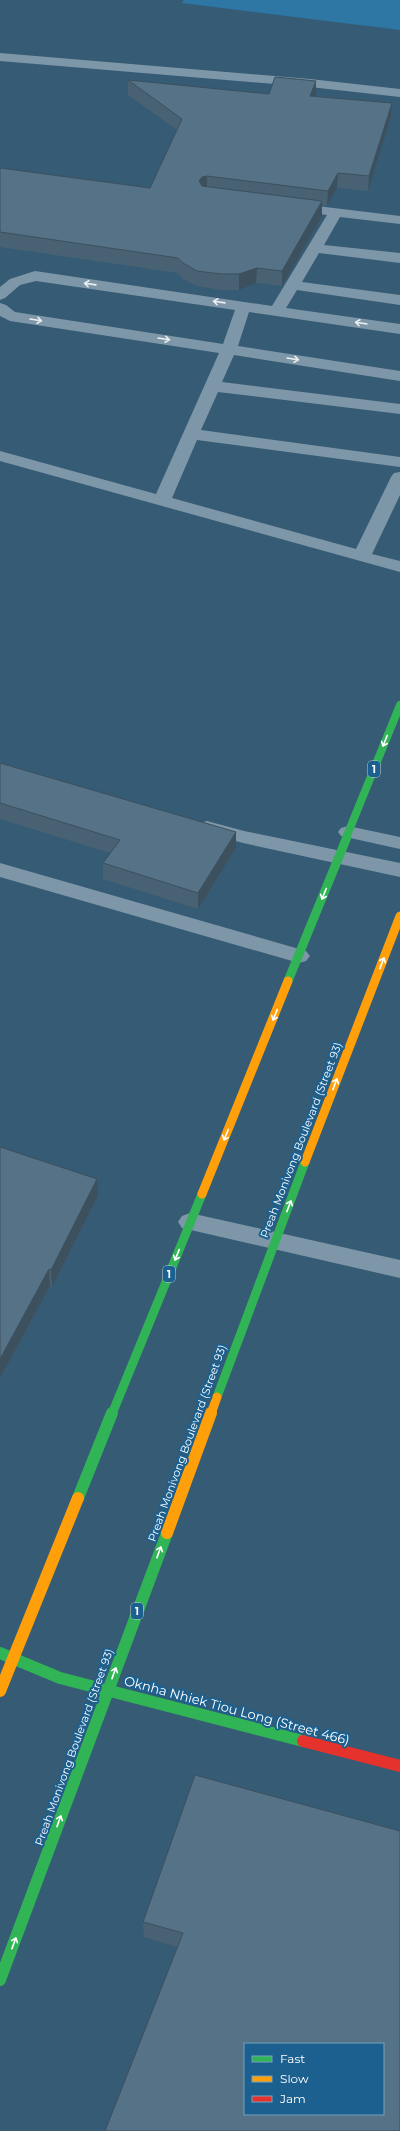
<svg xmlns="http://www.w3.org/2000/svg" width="400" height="2131" font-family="Montserrat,sans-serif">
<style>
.green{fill:#2e76a4}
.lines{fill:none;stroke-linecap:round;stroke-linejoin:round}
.lane{fill:#7e97a8;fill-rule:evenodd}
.street{fill:#7e97a8;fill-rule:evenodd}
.fast-far2{stroke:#30b455;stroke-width:8}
.fast-far1{stroke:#30b455;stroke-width:9}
.fast{stroke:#30b455;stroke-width:12}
.slow-far1{stroke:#ff9f0a;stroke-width:9}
.slow{stroke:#ff9f0a;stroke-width:12}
.jam{stroke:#e5322d;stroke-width:12}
.wall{fill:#496273}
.shaded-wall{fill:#3c505e}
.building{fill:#557286;stroke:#3c505e;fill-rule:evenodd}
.oneway{stroke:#eceff2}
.oneway2{stroke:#fff}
.labels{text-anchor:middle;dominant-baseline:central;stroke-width:4;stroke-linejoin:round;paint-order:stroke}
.shield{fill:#1c608f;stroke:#bbcfdd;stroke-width:1}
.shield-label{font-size:10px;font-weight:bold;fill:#fff}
.street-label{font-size:11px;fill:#fff;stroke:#1c608f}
.near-street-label{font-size:13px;fill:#fff;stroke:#1c608f}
</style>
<rect width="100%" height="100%" fill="#365b75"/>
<polygon class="green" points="184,0 400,0 400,30 182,3"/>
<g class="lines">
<g class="lane">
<polygon points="0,53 310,79 400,89 400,97 310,87 0,61"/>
<polygon points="292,203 400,216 400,224 340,217 324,245 400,253 400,263 319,253 302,282 400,295 400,305 297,290 286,308 400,324 400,334 249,312 238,346 400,371 400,381 234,355 222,382 400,404 400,414 218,392 201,430 400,457 400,467 197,440 172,498 356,549 391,477 394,473 400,472 400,495 372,554 400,561 400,572 0,461 0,451 156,494 219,353 10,321 0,316 0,303 6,305 15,312 223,344 235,310 36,281 20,285 5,298 0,300 0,287 10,279 35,271 272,306 327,215 287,210 285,207 287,204"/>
<polygon points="207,821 244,831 400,863 400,877 243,843 200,831 197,827 200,823"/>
<polygon points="0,863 306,951 310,956 306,961 299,963 0,877"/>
<polygon points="190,1213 400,1260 400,1278 182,1228 178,1222 182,1216"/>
</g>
<polygon class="street" points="348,826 400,837 400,849 341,836 338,832 341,828"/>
<polyline class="fast-far2" points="346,838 400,705"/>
<g class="fast-far1">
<polyline points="288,981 347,837"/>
<polyline points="217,1397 305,1162"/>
<polyline points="112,1414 202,1194"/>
</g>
<g class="fast">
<polyline points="78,1498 112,1413"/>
<polyline points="0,1653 60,1678 303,1741"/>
<polyline points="0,1980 167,1533"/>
</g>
<g class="slow-far1">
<polyline points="305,1162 400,916"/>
<polyline points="202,1194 288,981"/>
<polyline points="211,1414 217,1397"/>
</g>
<g class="slow">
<polyline points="167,1533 211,1413"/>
<polyline points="0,1691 78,1498"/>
</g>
<polyline class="jam" points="303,1741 400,1766"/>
</g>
<g class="wall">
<polygon points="128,80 269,94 316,96 392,103 391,117 368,191 337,188 327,206 322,205 322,216 282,286 256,283 239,290 221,290 197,286 183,279 178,273 0,247 0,168 150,188 177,130 128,95"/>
<polygon points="0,763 236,832 236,848 198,909 103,879 103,863 110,853 0,819"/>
<polygon points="0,1147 98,1196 52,1287 50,1286 0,1378"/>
<polygon points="400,1831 177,1947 144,1937 143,1922"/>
</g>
<g class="shaded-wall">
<polygon points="316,81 316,96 310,96"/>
<polygon points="392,103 391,117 368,191 369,176"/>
<polygon points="338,173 337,188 327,206 328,191"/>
<polygon points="207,176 207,192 199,196 199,181 202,177"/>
<polygon points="322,201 322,216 282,286 282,271"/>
<polygon points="257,268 256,283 239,290 239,274"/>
<polygon points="236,832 236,848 198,909 198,893"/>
<polygon points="97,1179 98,1196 52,1287 51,1270"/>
<polygon points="49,1269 50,1286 0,1378 0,1359"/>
</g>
<g class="building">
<polygon points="275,77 316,81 310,96 392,103 369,176 338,173 328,191 207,176 202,177 199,181 202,186 322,201 282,271 257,268 239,274 221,274 197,271 183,263 178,258 0,232 0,168 150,188 182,119 128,80 269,94"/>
<polygon points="0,763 236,832 198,893 103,863 120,840 0,803"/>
<polygon points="0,1147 97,1179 51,1270 49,1269 0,1359"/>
<path d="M 195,1775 L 400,1831 L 400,2131 L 105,2131 L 183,1933 L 143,1922 ZM 245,2044 L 383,2044 L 383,2114 L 245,2114 Z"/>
</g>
<defs><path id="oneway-shaft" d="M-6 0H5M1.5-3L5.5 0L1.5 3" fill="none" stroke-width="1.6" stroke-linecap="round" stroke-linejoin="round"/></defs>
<g class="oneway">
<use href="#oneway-shaft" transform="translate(90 284) rotate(-172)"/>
<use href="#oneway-shaft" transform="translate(219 302) rotate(-172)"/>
<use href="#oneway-shaft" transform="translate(36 320) rotate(9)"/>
<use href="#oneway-shaft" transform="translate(361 323) rotate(-171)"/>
<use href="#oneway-shaft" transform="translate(164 339) rotate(9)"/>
<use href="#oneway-shaft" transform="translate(293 359) rotate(9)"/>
</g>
<g class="oneway2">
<use href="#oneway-shaft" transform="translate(385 741) rotate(112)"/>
<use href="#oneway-shaft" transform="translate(324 894) rotate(112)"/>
<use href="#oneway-shaft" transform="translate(382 963) rotate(-69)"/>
<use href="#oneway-shaft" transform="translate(275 1015) rotate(112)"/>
<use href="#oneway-shaft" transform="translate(335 1084) rotate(-69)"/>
<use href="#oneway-shaft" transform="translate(226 1135) rotate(112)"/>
<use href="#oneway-shaft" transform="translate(289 1206) rotate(-69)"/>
<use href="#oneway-shaft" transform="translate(177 1255) rotate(112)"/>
<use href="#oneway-shaft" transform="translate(159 1552) rotate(-70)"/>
<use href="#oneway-shaft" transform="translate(114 1673) rotate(-70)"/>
<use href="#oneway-shaft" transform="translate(59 1821) rotate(-70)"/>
<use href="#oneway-shaft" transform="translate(14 1943) rotate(-70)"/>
</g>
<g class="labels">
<g class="shield">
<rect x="368" y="761" width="12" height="16" rx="3"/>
<rect x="163" y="1266" width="12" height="16" rx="3"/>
<rect x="131" y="1603" width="12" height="16" rx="3"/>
</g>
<g class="shield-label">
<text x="374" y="769">1</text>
<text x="169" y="1274">1</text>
<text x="137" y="1611">1</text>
</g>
<g class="street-label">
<text transform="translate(301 1140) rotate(-69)">Preah Monivong Boulevard (Street 93)</text>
<text transform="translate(187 1443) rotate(-70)">Preah Monivong Boulevard (Street 93)</text>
<text transform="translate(74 1747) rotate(-70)">Preah Monivong Boulevard (Street 93)</text>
</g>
<g class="near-street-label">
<text transform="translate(237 1710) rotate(15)">Oknha Nhiek Tiou Long (Street 466)</text>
</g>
</g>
<rect x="244" y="2043" width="140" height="72" fill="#1c608f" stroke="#77a0bc"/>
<rect x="252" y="2056" width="20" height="6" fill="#30b455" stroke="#77a0bc"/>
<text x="280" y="2063" font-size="12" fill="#ffffff">Fast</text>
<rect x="252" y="2076" width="20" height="6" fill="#ff9f0a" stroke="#77a0bc"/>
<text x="280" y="2083" font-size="12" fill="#ffffff">Slow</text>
<rect x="252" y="2096" width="20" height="6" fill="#e5322d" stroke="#77a0bc"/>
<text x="280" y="2103" font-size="12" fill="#ffffff">Jam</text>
</svg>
